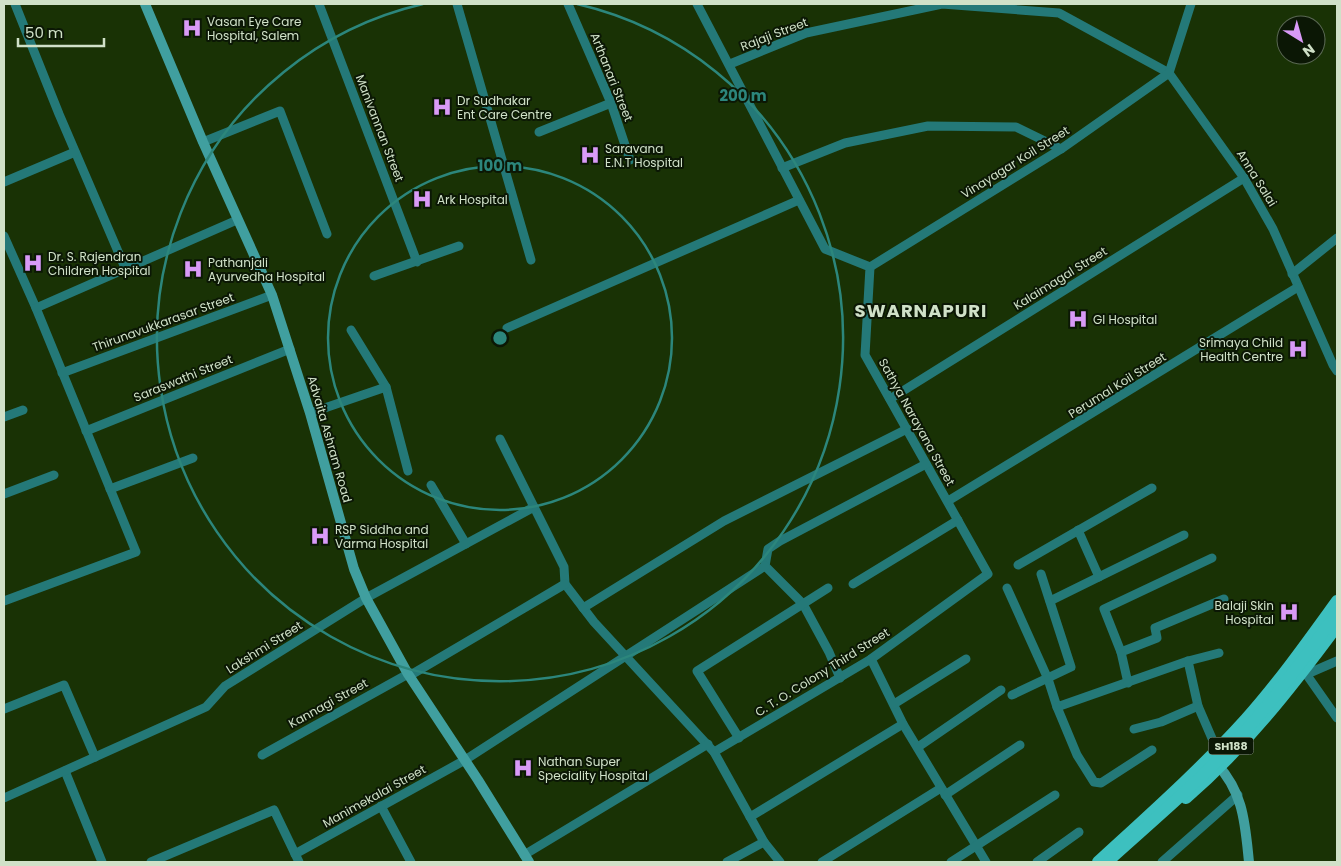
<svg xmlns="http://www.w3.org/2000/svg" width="1341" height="866" font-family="Poppins,sans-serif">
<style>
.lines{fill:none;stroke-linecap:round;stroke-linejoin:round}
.street{stroke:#247978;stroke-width:9}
.secondary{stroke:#409f9f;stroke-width:10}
.primary{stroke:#3dc0bf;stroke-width:12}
.primary-bridge{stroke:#3dc0bf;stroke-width:12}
.ring{fill:none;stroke:#2c867c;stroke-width:2.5}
.labels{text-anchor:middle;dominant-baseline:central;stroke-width:4;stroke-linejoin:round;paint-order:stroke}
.shield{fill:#0b1705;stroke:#95a48e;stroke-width:1}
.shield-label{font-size:11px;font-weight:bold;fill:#d0e1c8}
.poi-label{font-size:12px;fill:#d0e1c8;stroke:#0b1705;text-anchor:start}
.street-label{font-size:12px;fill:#d0e1c8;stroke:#0b1705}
.district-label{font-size:18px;font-weight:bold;letter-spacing:1px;fill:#d0e1c8;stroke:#0b1705}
.centre{fill:#2c867c;stroke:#0b1705;stroke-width:2.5}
.ring-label{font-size:15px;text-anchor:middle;font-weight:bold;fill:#2c867c;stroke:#0b1705;stroke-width:4;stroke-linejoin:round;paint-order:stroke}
</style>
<rect width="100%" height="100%" fill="#193205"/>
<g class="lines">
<g class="street">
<polyline points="15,4 59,114 126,270"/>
<polyline points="319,4 417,262"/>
<polyline points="457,4 531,260"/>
<polyline points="568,4 611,103 630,160"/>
<polyline points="697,4 825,249 870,267 865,355 988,574 871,659 714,752"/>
<polyline points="730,64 806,33 942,4 1059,13 1169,73 1244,178 1273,229 1333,365 1337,371"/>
<polyline points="1169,73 1191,4"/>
<polyline points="539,132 611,103"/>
<polyline points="203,142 280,111 327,234"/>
<polyline points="782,168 845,143 928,126 1016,127 1061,149"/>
<polyline points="4,182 75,152"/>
<polyline points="4,236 36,308 136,552 4,601"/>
<polyline points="870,267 1061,149 1169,73"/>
<polyline points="1292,274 1337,238"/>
<polyline points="374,276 459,246"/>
<polyline points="36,308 237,220"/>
<polyline points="507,328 799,200"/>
<polyline points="351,330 386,387 408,471"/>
<polyline points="62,373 272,295"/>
<polyline points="890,399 1244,178"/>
<polyline points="310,413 386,387"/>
<polyline points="4,417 23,410"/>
<polyline points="86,431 290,349"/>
<polyline points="500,439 564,567 565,584 594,622 714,752 764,842 780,862"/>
<polyline points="431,485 466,544"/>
<polyline points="110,489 193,458"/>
<polyline points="4,494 54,475"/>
<polyline points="948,501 1298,287"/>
<polyline points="1078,530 1099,577"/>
<polyline points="1018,565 1152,488"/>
<polyline points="853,584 958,520"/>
<polyline points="1007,588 1048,679 1057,707 1188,661 1219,653"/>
<polyline points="1050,601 1184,535"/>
<polyline points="583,608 724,521 907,429"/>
<polyline points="1121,652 1104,609 1212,558"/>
<polyline points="871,659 903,724 986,862"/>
<polyline points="1188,661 1198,706 1217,750"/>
<polyline points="1304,671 1337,718"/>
<polyline points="1307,674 1337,661"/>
<polyline points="409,676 565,584"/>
<polyline points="840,678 829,652 803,604 765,566 768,549 780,541 926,464"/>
<polyline points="1128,683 1121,652 1157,638 1155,628 1224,599"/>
<polyline points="1012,695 1071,667 1041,574"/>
<polyline points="894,704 966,659"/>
<polyline points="1057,707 1077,755 1094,782 1101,783 1152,750"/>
<polyline points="4,709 64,685 95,757"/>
<polyline points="1134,729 1161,722 1198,706"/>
<polyline points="739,738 697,671 828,588"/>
<polyline points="918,747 1001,690"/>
<polyline points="262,755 408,674"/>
<polyline points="65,771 102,862"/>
<polyline points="945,795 1020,745"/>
<polyline points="4,798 206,707 225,686 366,598 534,507"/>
<polyline points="381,806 411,862"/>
<polyline points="750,817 903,724"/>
<polyline points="295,854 465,760 765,566"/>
<polyline points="524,855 708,744"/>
<polyline points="151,862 274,810 299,862"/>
<polyline points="727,862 764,842"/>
<polyline points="822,862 941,788"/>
<polyline points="951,862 1055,795"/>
<polyline points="1037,862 1079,832"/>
<polyline points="1162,862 1238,795"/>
</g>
<g class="secondary">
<polyline points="145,4 203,142 272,295 310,413 354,569 366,598 408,674 478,780 529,862"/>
<path d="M 1215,762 C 1244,792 1245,824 1249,862"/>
</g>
<g class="primary">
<path d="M 1186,798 C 1245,747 1291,688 1337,626"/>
<path d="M 1098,862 C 1148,816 1200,770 1246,719 C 1279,682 1308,641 1337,601"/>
</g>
<path class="primary-bridge" d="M 1107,862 C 1151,822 1198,783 1238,739 C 1274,700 1306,656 1337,613"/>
</g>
<g class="ring">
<circle cx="500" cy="338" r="172"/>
<path d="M577 4A343 343 0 1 1 423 4"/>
</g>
<defs>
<symbol id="hospital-bare" viewBox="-9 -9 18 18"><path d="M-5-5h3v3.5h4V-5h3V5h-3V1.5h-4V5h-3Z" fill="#d99af7" stroke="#0b1705" stroke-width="2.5" paint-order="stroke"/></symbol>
</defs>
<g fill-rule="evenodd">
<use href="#hospital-bare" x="178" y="14" width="28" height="28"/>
<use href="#hospital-bare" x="428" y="93" width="28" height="28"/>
<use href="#hospital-bare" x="576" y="141" width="28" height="28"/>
<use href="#hospital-bare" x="408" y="185" width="28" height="28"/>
<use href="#hospital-bare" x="19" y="249" width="28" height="28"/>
<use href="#hospital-bare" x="179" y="255" width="28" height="28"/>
<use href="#hospital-bare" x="1064" y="305" width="28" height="28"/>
<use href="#hospital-bare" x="1284" y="335" width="28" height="28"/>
<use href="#hospital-bare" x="306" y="522" width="28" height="28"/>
<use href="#hospital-bare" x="1275" y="598" width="28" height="28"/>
<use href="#hospital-bare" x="509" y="754" width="28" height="28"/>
</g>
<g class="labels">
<rect class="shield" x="1208.5" y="737.5" width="45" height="17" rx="4"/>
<g class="shield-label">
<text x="1231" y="746">SH188</text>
</g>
<g class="poi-label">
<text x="207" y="21">Vasan Eye Care<tspan x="207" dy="14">Hospital, Salem</tspan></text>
<text x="457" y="100">Dr Sudhakar<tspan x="457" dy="14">Ent Care Centre</tspan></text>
<text x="605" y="148">Saravana<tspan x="605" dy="14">E.N.T Hospital</tspan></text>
<text x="437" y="199">Ark Hospital</text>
<text x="48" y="256">Dr. S. Rajendran<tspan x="48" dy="14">Children Hospital</tspan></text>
<text x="208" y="262">Pathanjali<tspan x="208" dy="14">Ayurvedha Hospital</tspan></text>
<text x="1093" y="319">Gl Hospital</text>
<text x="1283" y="342" text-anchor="end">Srimaya Child<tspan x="1283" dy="14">Health Centre</tspan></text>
<text x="335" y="529">RSP Siddha and<tspan x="335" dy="14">Varma Hospital</tspan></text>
<text x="1274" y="605" text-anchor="end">Balaji Skin<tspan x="1274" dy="14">Hospital</tspan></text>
<text x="538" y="761">Nathan Super<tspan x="538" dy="14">Speciality Hospital</tspan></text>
</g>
<g class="street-label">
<text transform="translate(774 34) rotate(-21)">Rajaji Street</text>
<text transform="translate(612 77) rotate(68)">Arthanari Street</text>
<text transform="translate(380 128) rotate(69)">Manivannan Street</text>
<text transform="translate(1015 162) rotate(-32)">Vinayagar Koil Street</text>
<text transform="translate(1257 178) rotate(58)">Anna Salai</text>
<text transform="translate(1060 278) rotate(-32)">Kalaimagal Street</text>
<text transform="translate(163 322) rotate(-20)">Thirunavukkarasar Street</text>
<text transform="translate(183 378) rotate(-22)">Saraswathi Street</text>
<text transform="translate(1117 385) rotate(-32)">Perumal Koil Street</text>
<text transform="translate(917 422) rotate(61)">Sathya Narayana Street</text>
<text transform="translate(330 439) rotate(74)">Advaita Ashram Road</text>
<text transform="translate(264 647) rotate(-32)">Lakshmi Street</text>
<text transform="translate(822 672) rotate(-32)">C. T. O. Colony Third Street</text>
<text transform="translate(328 703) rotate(-29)">Kannagi Street</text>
<text transform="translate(374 796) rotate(-29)">Manimekalai Street</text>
</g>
<g class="district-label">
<text x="921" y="310">SWARNAPURI</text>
</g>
</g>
<circle cx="500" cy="338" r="8" class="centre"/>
<g class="ring-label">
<text x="743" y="101">200 m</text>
<text x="500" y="171">100 m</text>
</g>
<rect width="1341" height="866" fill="none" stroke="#d0e1c8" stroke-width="10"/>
<g transform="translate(1301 40) rotate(143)"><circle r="24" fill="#0b1705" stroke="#5a6853"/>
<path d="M0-4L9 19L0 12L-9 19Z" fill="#d99af7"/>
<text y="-8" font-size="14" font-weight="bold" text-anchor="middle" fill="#d0e1c8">N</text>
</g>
<path d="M18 38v8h86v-8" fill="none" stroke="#d0e1c8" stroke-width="2.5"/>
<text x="25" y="38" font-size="15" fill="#d0e1c8" stroke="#0b1705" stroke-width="4" paint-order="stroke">50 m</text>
</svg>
